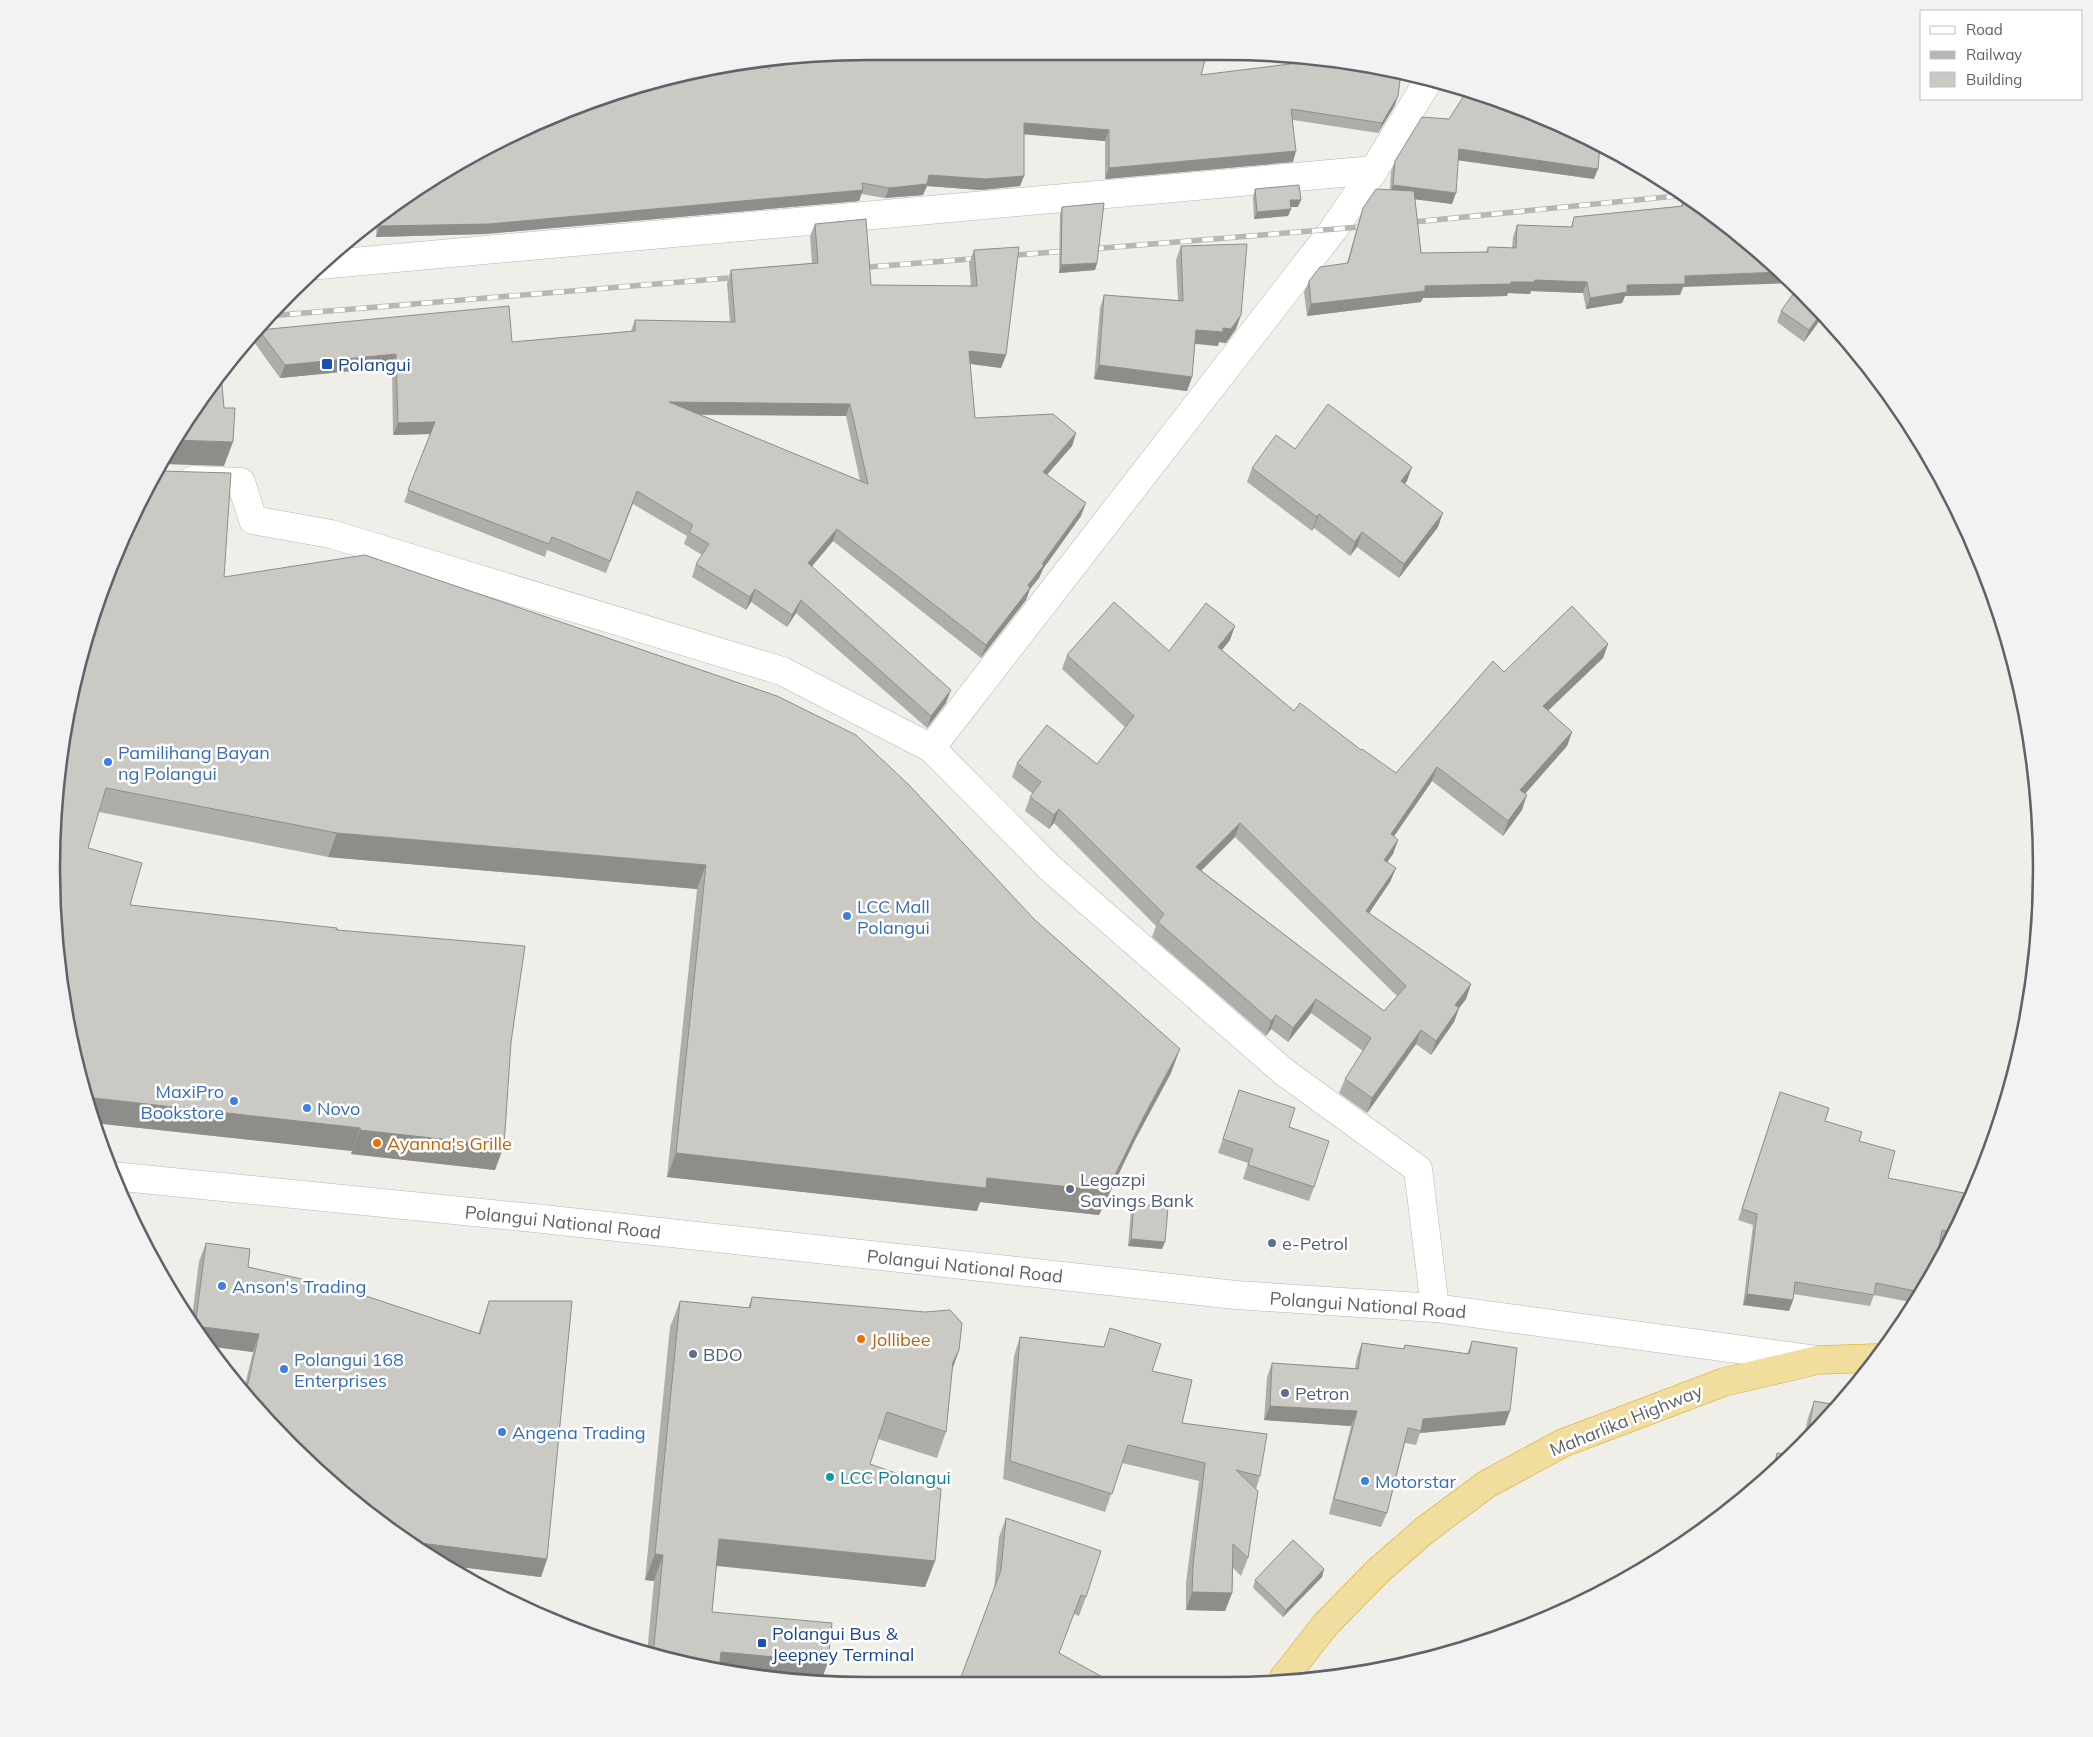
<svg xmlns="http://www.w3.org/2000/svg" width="2093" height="1737" font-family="Mulish,sans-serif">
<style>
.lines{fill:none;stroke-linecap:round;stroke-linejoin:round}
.street-casing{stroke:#b5b7bb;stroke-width:29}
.secondary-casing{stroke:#b4b6bb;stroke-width:29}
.highway-casing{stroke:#dba51c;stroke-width:29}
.street{stroke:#fff;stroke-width:28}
.secondary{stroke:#fff;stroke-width:28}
.highway{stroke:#f1de9e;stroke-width:28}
.rail-casing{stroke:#b5b6b6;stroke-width:5.5}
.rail{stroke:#fff;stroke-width:4;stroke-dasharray:11;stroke-linecap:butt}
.wall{fill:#afada9;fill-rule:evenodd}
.shaded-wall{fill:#8e8d89}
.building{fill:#cbc9c4;stroke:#8e8d89;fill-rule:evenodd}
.transit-dot{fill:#1a4fb4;stroke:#fff;stroke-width:2}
.shop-dot{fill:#3f7fe0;stroke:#fff;stroke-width:2}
.food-dot{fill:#e8710a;stroke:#fff;stroke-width:2}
.service-dot{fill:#5c6f8a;stroke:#fff;stroke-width:2}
.culture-dot{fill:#0f9aa8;stroke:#fff;stroke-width:2}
.labels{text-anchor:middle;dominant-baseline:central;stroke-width:5;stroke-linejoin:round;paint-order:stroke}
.transit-label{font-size:18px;fill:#164399;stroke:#fff;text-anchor:start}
.shop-label{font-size:18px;fill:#366cbe;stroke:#fff;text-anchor:start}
.food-label{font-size:18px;fill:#c56008;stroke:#fff;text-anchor:start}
.service-label{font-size:18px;fill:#4e5e75;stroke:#fff;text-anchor:start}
.street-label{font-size:18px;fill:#5f6266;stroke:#fff}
.culture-label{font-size:18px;fill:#0d838f;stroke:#fff;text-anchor:start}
.rim{fill:none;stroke:#5f6266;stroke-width:2.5}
</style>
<rect width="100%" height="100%" fill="#efeee8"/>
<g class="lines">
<defs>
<g id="street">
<polyline points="319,265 1374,170"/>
<polyline points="193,480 241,482 253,520 331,534 782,671 931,748 1050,868 1284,1072 1418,1169 1435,1308"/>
<polyline points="931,748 1333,230 1374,170 1430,78"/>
</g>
<polyline id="secondary" points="112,1176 543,1219 1236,1295 1435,1308 1818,1360"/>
<polyline id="highway" points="1282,1680 1326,1624 1378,1571 1425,1530 1487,1484 1563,1443 1724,1382 1818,1360 1875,1358"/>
</defs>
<use href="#street" class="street-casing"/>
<use href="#secondary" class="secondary-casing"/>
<use href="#highway" class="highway-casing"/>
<use href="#street" class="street"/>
<use href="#secondary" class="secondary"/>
<use href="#highway" class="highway"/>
<defs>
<g id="rail">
<polyline points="1404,223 1686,195"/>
<polyline points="1005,256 1372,226"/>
<polyline points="856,268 983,258"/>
<polyline points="268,316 741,277"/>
</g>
</defs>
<use href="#rail" class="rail-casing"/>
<use href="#rail" class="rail"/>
</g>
<g class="wall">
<polygon points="791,57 1201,75 1307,62 1302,58 1331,58 1398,96 1394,107 1378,133 1293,120 1293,162 1105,179 1105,141 1024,134 1024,176 1020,186 981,190 927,186 923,195 885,198 861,194 859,201 485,234 376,237 377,220 460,161 769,69"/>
<polygon points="1449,119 1594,179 1458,160 1452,204 1415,199 1421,253 1486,252 1488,247 1512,248 1513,237 1517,225 1571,227 1574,217 1681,206 1682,203 1683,287 1680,295 1625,296 1622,303 1586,309 1583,293 1531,291 1530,294 1508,293 1507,296 1423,298 1421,302 1307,316 1304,292 1309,281 1347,263 1359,220 1363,208 1390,190 1391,172 1395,161"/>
<polygon points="1255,189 1298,207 1291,207 1291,209 1288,216 1254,219 1253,197"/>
<polygon points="1062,207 1097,263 1095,270 1059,273 1060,214"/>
<path d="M 815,224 L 871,285 L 971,286 L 969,263 L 974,250 L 1006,355 L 1001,368 L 970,364 L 975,418 L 1076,433 L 1072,446 L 1047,474 L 1081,516 L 1043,569 L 1039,578 L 1030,589 L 1026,600 L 981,658 L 833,541 L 812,566 L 946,703 L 927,728 L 796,613 L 787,627 L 751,602 L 746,610 L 692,577 L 696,564 L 702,555 L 684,544 L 687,536 L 633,504 L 606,573 L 547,550 L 545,557 L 404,502 L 430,434 L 393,435 L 392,367 L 280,378 L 254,342 L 259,330 L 512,342 L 631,331 L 635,320 L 730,322 L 727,283 L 731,270 L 812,263 L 810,236 ZM 700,415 L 846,416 L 860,481 Z"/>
<polygon points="1181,246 1236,329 1226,343 1219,342 1218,346 1195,344 1192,377 1187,391 1094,379 1100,308 1104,295 1178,300 1176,260"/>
<polygon points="1781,311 1823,316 1804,342 1777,322"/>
<polygon points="1295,449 1407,481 1405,483 1438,527 1399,578 1357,547 1350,556 1314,528 1312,531 1247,482 1252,468"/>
<polygon points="224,577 1171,1073 1135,1140 1099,1215 980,1202 977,1211 667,1177 697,889 328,857 99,812 88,848 130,905 337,930 511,1042 495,1170 351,1154 352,1151 94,1123 79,1080 53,815"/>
<path d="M 1230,640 L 1222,650 L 1294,711 L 1396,773 L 1504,672 L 1608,644 L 1603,658 L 1548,711 L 1572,732 L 1567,746 L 1525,794 L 1522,810 L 1503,836 L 1432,781 L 1394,836 L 1398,840 L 1393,854 L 1387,862 L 1396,868 L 1390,882 L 1369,913 L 1471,984 L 1466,999 L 1459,1008 L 1454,1022 L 1431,1055 L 1416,1044 L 1367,1113 L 1339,1093 L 1345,1079 L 1363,1051 L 1311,1013 L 1288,1042 L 1271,1029 L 1266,1036 L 1152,937 L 1156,926 L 1054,823 L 1049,829 L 1025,811 L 1030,797 L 1033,794 L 1012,777 L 1017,763 L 1097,764 L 1125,727 L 1062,669 L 1067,655 L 1169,651 ZM 1235,837 L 1397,996 L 1384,1011 L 1201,870 Z"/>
<polygon points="1239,1090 1289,1127 1314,1187 1309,1201 1243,1179 1248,1163 1218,1153"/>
<polygon points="1780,1092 1825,1121 1859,1141 1888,1178 1959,1220 1947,1243 1940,1241 1936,1263 1915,1303 1874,1295 1870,1306 1793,1294 1793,1300 1789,1311 1743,1305 1753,1225 1738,1220"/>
<polygon points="1134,1204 1162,1249 1128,1246 1131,1211"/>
<polygon points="206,1243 248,1267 478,1334 489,1301 547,1559 541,1577 444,1565 329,1483 254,1408 243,1393 253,1352 207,1346 191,1325 199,1261"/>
<polygon points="752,1297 959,1350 952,1370 946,1432 937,1458 878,1439 870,1464 935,1561 925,1587 716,1566 712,1612 828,1662 820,1684 815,1684 709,1670 647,1653 654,1581 645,1580 670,1327 680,1301 748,1308"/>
<polygon points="1110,1328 1152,1371 1182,1423 1260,1476 1256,1489 1248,1558 1241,1576 1233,1568 1232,1593 1225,1611 1186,1610 1186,1583 1199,1481 1122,1463 1105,1512 1003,1479 1014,1356 1020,1337 1104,1347"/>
<polygon points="1472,1341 1505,1425 1420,1433 1416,1445 1405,1443 1387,1513 1381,1527 1329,1514 1351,1426 1264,1420 1267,1377 1272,1363 1355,1368 1357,1357 1362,1343 1403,1349 1405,1345 1467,1354"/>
<polygon points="1814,1401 1837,1405 1802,1446 1808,1418"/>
<polygon points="1777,1453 1792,1455 1771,1472 1771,1470"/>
<polygon points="1006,1518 1086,1597 1079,1616 1074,1614 1059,1653 958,1685 994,1589 999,1537"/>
<polygon points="1324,1569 1322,1577 1283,1617 1253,1588 1255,1580"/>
</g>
<g class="shaded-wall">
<polygon points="1398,96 1394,107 1378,133 1382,123"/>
<polygon points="1024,123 1109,130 1105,141 1020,134"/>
<polygon points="1459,149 1598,169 1594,179 1456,160"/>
<polygon points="1296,151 1293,162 1105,179 1109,168"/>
<polygon points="929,175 1024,176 1020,186 981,190 927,186 923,195 885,198 889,188"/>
<polygon points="1393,185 1456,193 1452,204 1389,196"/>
<polygon points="863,190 859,201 485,234 376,237 380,226"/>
<polygon points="1290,200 1301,200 1298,207 1288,207"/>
<polygon points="1291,209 1288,216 1254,219 1257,212"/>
<polygon points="1097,263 1095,270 1059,273 1061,265"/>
<polygon points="1780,272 1793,283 1683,287 1680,295 1625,296 1622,303 1586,309 1590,298 1627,285 1685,276"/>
<polygon points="1535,280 1587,282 1583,293 1531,291 1530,294 1508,293 1507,296 1423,298 1421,302 1307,316 1311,304 1425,286"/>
<polygon points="1821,313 1823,316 1804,342 1809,330"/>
<polygon points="1241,315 1236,329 1226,343 1219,342 1218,346 1191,343 1196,330 1223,328"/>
<polygon points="969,351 1006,355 1001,368 965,363"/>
<polygon points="396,354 392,367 280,378 285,365"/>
<polygon points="1099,365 1192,377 1187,391 1094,379"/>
<polygon points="669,402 850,404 846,416 664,414"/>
<polygon points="435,422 430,434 393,435 398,423"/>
<polygon points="1076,433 1072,446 1039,484 1043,472"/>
<polygon points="174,440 233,442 224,466 161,464"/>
<polygon points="1412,467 1407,481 1396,495 1401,481"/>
<polygon points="1086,503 1081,516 1043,569 1039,578 1030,589 1026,600 981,658 986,645 1042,564"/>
<polygon points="1443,513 1438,527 1399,578 1404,564"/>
<polygon points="1319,514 1314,528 1312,531 1317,517"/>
<polygon points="837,529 833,541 804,576 808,563"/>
<polygon points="1362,532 1357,547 1350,556 1355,542"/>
<polygon points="755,589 751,602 746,610 750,597"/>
<polygon points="801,600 796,613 787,627 792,615"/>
<polygon points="1235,626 1230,640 1213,661 1218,647"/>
<polygon points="1608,644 1603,658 1538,720 1543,706"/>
<polygon points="951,690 946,703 927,728 931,716"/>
<polygon points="1572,732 1567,746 1515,805 1520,790"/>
<polygon points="1437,767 1432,781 1386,848 1391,834"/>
<polygon points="1527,795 1522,810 1503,836 1508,821"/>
<polygon points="1059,809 1054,823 1049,829 1054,815"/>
<polygon points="1240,823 1235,837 1191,881 1196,867"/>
<polygon points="337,833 706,865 697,889 328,857"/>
<polygon points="1398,840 1393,854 1379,874 1384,860"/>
<polygon points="1396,868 1390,882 1361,925 1366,911"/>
<polygon points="1471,984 1466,999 1450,1020 1455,1005"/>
<polygon points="1316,999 1311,1013 1288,1042 1293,1028"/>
<polygon points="1459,1008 1454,1022 1431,1055 1436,1041"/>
<polygon points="1276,1015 1271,1029 1266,1036 1271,1021"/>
<polygon points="1421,1030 1416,1044 1367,1113 1372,1098"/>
<polygon points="1180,1049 1171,1073 1135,1140 1099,1215 980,1202 977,1211 667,1177 676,1153 1144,1116"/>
<polygon points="85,1097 360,1128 352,1151 94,1123"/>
<polygon points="360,1130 504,1146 495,1170 351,1154"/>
<polygon points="1131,1239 1165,1242 1162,1249 1128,1246"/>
<polygon points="1747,1294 1793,1300 1789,1311 1743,1305"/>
<polygon points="195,1326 259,1334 253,1352 207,1346 194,1329"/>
<polygon points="959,1350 950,1376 953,1362"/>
<polygon points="1270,1406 1357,1411 1351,1426 1264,1420"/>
<polygon points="1510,1411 1505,1425 1420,1433 1423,1419"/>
<polygon points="719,1539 935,1561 925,1587 709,1565"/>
<polygon points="412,1542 547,1559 541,1577 444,1565"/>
<polygon points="655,1554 663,1555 654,1581 645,1580"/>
<polygon points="1324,1569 1322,1577 1283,1617 1286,1610"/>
<polygon points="1192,1592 1232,1593 1225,1611 1186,1610"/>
<polygon points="721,1652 828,1662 820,1684 815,1684 714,1671"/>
</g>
<g class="building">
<polygon points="868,51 1206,56 1201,75 1322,60 1320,58 1331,58 1401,72 1398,96 1382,123 1291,109 1296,151 1109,168 1109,130 1024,123 1024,176 985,179 929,175 927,184 889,188 862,183 863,190 489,224 380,226 380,218 460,161 556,113 657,79 757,59 769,69 779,57 790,56 791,57 846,54 847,53"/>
<polygon points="1467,91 1586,135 1600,144 1598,169 1459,149 1456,193 1393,185 1395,161 1422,117 1449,119"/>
<polygon points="1299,185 1301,200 1290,200 1291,209 1257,212 1255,189"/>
<polygon points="1376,189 1414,191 1421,253 1488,252 1488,247 1516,248 1517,225 1572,227 1574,217 1683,206 1682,203 1695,202 1780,272 1685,276 1685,284 1627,285 1627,292 1590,298 1587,282 1535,280 1534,282 1511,282 1511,284 1425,286 1425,291 1311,304 1309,281 1320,267 1348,263 1363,208"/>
<polygon points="1104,203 1097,263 1061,265 1062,207"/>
<path d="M 866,219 L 871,285 L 977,286 L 974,250 L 1019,247 L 1006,355 L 969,351 L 975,418 L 1053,414 L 1076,433 L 1043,472 L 1086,503 L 1042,564 L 1044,565 L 1028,585 L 1030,588 L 986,645 L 837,529 L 808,563 L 951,690 L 931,716 L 801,600 L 792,615 L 755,589 L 750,597 L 696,564 L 709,544 L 689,532 L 693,525 L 637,491 L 610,561 L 552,537 L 549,544 L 408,490 L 435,422 L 398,423 L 396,354 L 285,365 L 259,330 L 509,306 L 512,342 L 635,331 L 635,320 L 735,322 L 731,270 L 818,263 L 815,224 ZM 669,402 L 850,404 L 868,484 Z"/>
<polygon points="1247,244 1241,315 1231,329 1223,328 1223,332 1196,330 1192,377 1099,365 1104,295 1183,301 1181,246"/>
<polygon points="1798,287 1803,291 1821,313 1809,330 1781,311"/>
<polygon points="221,373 224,408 235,408 233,442 174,440 189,415"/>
<polygon points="1328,404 1412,467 1401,481 1443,513 1404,564 1362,532 1355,542 1319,514 1317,517 1252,468 1276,435 1295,449"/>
<polygon points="157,470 160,471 231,473 224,577 365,555 777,696 856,735 909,785 1034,919 1180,1049 1144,1116 1107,1191 987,1178 986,1188 676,1153 706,865 337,833 106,788 88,848 142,863 130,905 337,928 337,930 525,946 511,1042 504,1146 360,1130 360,1128 85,1097 79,1080 58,975 53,815 67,709 95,606 135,507"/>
<path d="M 1114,602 L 1169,651 L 1206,603 L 1235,626 L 1218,647 L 1294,711 L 1300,703 L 1361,750 L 1362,749 L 1396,773 L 1493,661 L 1504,672 L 1572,606 L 1608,644 L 1543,706 L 1572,732 L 1520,790 L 1527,795 L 1508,821 L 1437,767 L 1391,834 L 1398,840 L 1384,860 L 1396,868 L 1366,911 L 1471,984 L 1455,1005 L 1459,1008 L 1436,1041 L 1421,1030 L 1372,1098 L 1345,1079 L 1371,1038 L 1316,999 L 1293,1028 L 1276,1015 L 1271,1021 L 1158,922 L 1164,914 L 1059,809 L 1054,815 L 1030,797 L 1041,782 L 1017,763 L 1047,725 L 1097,764 L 1134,716 L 1067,655 ZM 1240,823 L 1406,986 L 1384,1011 L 1196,867 Z"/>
<polygon points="1239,1090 1295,1108 1289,1127 1329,1141 1314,1187 1248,1165 1253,1149 1223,1139"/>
<polygon points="1780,1092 1829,1108 1825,1121 1862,1132 1859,1141 1895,1151 1888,1178 1964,1193 1959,1220 1952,1232 1942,1230 1936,1263 1920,1292 1876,1283 1874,1295 1795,1282 1793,1300 1747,1294 1757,1214 1742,1209"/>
<polygon points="1134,1204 1168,1207 1165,1242 1131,1239"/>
<polygon points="131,1213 138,1215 136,1224"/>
<polygon points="206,1243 250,1249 248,1267 342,1288 480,1334 489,1301 572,1301 547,1559 412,1542 329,1483 254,1408 245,1396 259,1334 195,1326"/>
<polygon points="752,1297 925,1312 950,1310 962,1323 959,1350 953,1362 946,1432 887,1412 870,1464 941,1489 935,1561 719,1539 712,1612 832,1623 828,1662 721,1652 719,1671 709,1670 653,1655 663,1555 655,1554 680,1301 750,1308"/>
<polygon points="1110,1328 1161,1344 1152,1371 1192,1380 1182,1423 1267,1434 1260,1476 1236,1470 1258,1491 1248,1558 1233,1544 1232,1593 1192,1592 1193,1565 1205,1463 1128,1445 1112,1494 1010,1461 1020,1337 1104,1347"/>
<polygon points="1472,1341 1517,1348 1510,1411 1423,1419 1421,1431 1408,1428 1387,1513 1334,1499 1357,1411 1270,1406 1272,1363 1358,1369 1362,1343 1404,1349 1405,1345 1469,1354"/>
<polygon points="1814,1401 1837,1405 1806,1442"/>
<polygon points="1777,1453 1792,1455 1775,1469"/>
<polygon points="1006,1518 1101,1551 1086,1597 1081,1595 1059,1653 1117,1685 958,1685 1001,1570"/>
<polygon points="1293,1540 1324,1569 1286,1610 1255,1580"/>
</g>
<g class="transit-dot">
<rect x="321" y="358" width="12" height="12" rx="2.5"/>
<rect x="757" y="1638" width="10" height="10" rx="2.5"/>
</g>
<g class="shop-dot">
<circle cx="108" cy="762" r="5"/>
<circle cx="847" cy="916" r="5"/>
<circle cx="234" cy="1101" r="5"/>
<circle cx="307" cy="1108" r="5"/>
<circle cx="222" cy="1286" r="5"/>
<circle cx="284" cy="1369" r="5"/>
<circle cx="502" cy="1432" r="5"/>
<circle cx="1365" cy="1481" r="5"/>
</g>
<g class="food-dot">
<circle cx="377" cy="1143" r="5"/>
<circle cx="861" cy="1339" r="5"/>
</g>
<g class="service-dot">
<circle cx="1070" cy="1189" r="5"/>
<circle cx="1272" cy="1243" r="5"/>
<circle cx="693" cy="1354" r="5"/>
<circle cx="1285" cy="1393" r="5"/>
</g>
<circle class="culture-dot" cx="830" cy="1477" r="5"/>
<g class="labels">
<g class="transit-label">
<text x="338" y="364">Polangui</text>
<text x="772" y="1633">Polangui Bus &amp;<tspan x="772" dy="21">Jeepney Terminal</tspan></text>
</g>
<g class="shop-label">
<text x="118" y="752">Pamilihang Bayan<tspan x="118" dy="21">ng Polangui</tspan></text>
<text x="857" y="906">LCC Mall<tspan x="857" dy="21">Polangui</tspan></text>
<text x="224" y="1091" text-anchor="end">MaxiPro<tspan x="224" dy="21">Bookstore</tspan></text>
<text x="317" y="1108">Novo</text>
<text x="232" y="1286">Anson's Trading</text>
<text x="294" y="1359">Polangui 168<tspan x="294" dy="21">Enterprises</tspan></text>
<text x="512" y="1432">Angena Trading</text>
<text x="1375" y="1481">Motorstar</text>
</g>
<g class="food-label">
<text x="387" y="1143">Ayanna's Grille</text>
<text x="871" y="1339">Jollibee</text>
</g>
<g class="service-label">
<text x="1080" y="1179">Legazpi<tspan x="1080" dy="21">Savings Bank</tspan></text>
<text x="1282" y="1243">e-Petrol</text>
<text x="703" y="1354">BDO</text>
<text x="1295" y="1393">Petron</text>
</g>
<g class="street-label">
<text transform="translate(563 1222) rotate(6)">Polangui National Road</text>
<text transform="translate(965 1266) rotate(6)">Polangui National Road</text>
<text transform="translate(1368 1305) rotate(4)">Polangui National Road</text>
<text transform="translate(1626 1420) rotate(-22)">Maharlika Highway</text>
</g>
<g class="culture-label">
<text x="840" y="1477">LCC Polangui</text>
</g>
</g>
<path d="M0 0H2093V1737H0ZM868 60H1225A808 808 0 0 1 2033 868V869A808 808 0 0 1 1225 1677H868A808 808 0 0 1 60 869V868A808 808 0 0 1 868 60Z" fill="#f2f2f3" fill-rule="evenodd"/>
<path class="rim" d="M868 60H1225A808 808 0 0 1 2033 868V869A808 808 0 0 1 1225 1677H868A808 808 0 0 1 60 869V868A808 808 0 0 1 868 60Z"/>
<rect x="1920" y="10" width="162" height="90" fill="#ffffff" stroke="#bfc0c2"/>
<rect x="1930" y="26" width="25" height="8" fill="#ffffff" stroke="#bfc0c2"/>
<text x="1966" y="35" font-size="15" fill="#5f6266">Road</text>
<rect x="1930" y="51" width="25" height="8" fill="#b5b6b6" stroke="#bfc0c2"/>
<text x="1966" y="60" font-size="15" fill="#5f6266">Railway</text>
<rect x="1930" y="72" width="25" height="15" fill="#cbc9c4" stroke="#bfc0c2"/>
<text x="1966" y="85" font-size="15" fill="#5f6266">Building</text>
</svg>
